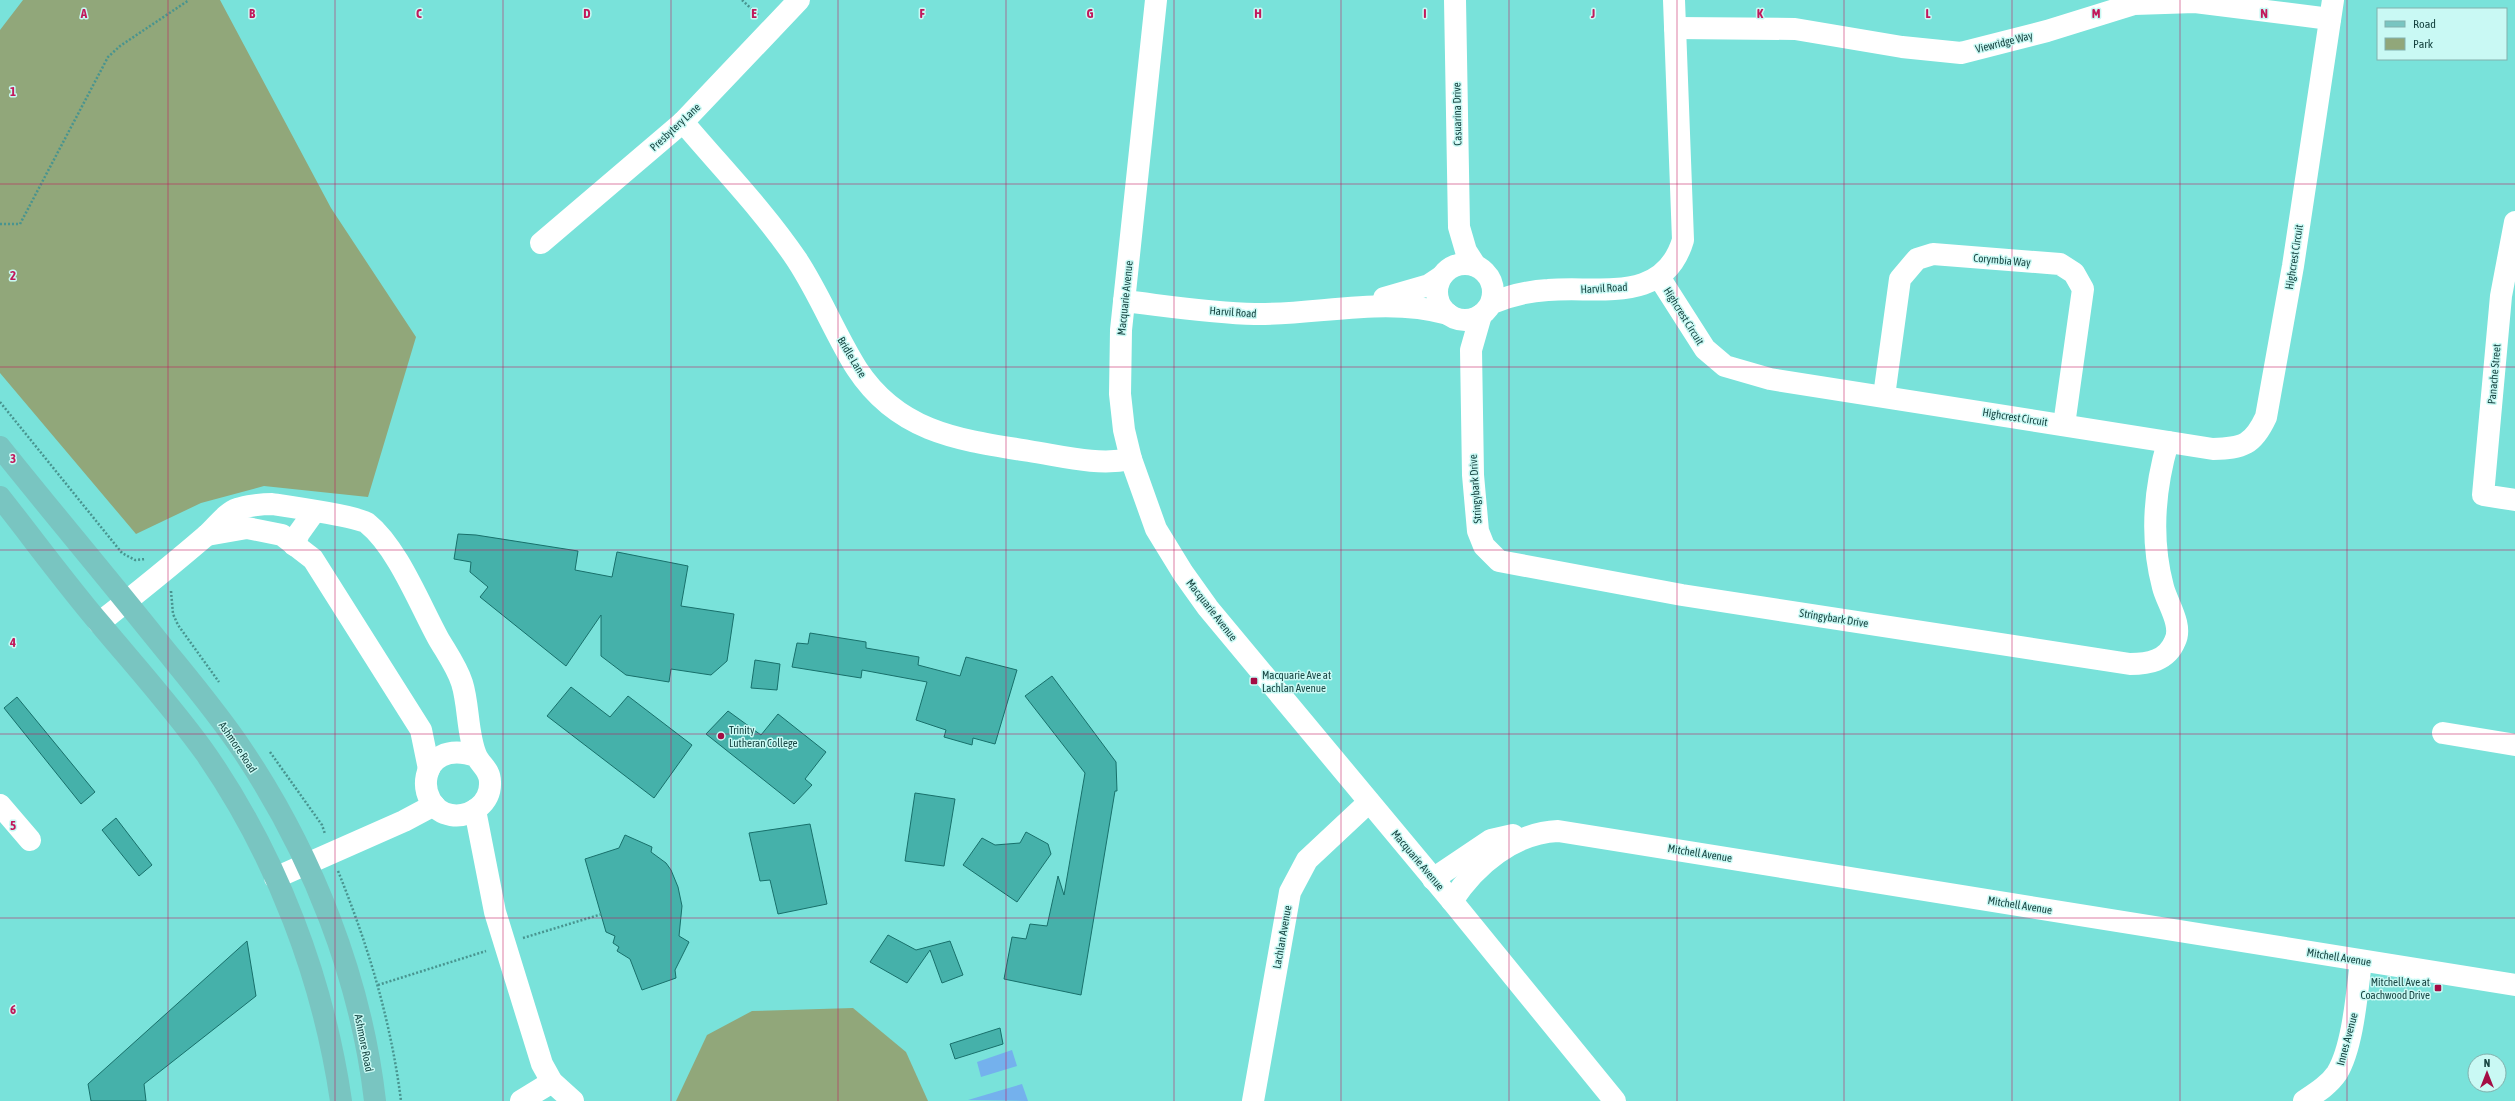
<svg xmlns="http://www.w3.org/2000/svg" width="2515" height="1101" font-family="'Asap Condensed',sans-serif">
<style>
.green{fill:#91a77a}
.water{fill:#74b1ed}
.building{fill:#45b1aa;stroke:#18706b}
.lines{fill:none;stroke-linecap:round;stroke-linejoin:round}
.path{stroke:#48948f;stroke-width:2.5;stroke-dasharray:2 2;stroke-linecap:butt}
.minor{stroke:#fff;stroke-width:22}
.major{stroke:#79c5c1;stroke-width:22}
.grid{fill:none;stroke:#c2185b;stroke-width:1;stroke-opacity:0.55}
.poi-dot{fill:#a40c44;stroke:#c9f9f4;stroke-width:1.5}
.labels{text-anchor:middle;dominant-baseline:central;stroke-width:3;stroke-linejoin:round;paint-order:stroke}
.street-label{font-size:11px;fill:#174542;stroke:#c9f9f4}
.poi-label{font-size:11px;fill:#174542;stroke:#c9f9f4;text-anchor:start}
.grid-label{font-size:13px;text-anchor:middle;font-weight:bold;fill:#c2185b;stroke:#c9f9f4;stroke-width:3;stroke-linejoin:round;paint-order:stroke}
</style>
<rect width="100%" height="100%" fill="#79e2da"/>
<g class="green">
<polygon points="23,0 220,0 331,208 416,337 368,497 264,486 201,503 136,534 0,373 0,30"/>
<polygon points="853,1008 906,1052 928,1101 676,1101 707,1035 752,1011"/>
</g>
<g class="water">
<polygon points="1012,1050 1017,1066 981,1077 977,1062"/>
<polygon points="1022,1084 1028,1101 968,1100"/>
</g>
<g class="building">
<polygon points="458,534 476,535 578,551 575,570 612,577 617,552 688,566 681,606 734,614 727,661 711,675 671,669 669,682 626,675 601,656 601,615 566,666 480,597 488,587 470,572 471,562 454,559"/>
<polygon points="810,633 866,642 866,648 919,657 918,665 960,676 966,657 1017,670 995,744 973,738 972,745 944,737 946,730 916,720 927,682 862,670 861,678 792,667 797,643 808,644"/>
<polygon points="755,660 780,664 777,690 751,688"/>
<polygon points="1052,676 1116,762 1117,791 1115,791 1081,995 1004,979 1012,937 1026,939 1030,924 1047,926 1058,876 1064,895 1085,773 1025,696"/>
<polygon points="571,687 610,717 628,696 692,745 654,798 547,716"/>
<polygon points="17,697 95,792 81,804 4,708"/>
<polygon points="728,711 761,735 778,714 826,752 805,779 812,785 794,804 706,734"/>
<polygon points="915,793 955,799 944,866 905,861"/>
<polygon points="116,818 152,865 139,876 102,830"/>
<polygon points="810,824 827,904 778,914 770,880 760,881 749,833"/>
<polygon points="1026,832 1048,844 1051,854 1017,902 963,865 982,838 995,845 1020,843"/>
<polygon points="625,835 652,847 651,852 666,863 671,870 678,887 682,906 679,936 689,942 675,970 676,978 642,990 630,959 617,951 619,947 613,943 615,936 606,932 585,859 619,848"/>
<polygon points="888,935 916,950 950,941 963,975 942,983 930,950 907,983 870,962"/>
<polygon points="247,941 256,996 144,1084 146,1101 91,1101 88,1084"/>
<polygon points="1000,1028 1003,1044 955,1059 950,1044"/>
</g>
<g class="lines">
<g class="path">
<polyline points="742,0 758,15"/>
<polyline points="0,224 20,224 108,57 120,46 189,0"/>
<polyline points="0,402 122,553 135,560 146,559"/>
<polyline points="171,591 173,614 178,625 219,682"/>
<polyline points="270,752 322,825 325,834"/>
<path d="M 338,871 C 368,945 391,1021 401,1101"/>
<polyline points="523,938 602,914"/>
<polyline points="378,985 486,951"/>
</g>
<g class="minor">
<polyline points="1156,0 1121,330 1120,394 1124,430 1131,459 1156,529 1183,573 1208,608 1452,901 1615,1101"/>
<polyline points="1455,0 1459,227 1466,251 1475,265"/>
<polyline points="1675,28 1795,29 1902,47 1961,53 2047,31 2134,4 2195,2 2330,19"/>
<path d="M 683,122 C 721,167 764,211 797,260 C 820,295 835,334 857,369 C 899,433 960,440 1029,451 C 1062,456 1097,466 1131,459"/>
<polyline points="2515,222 2501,296 2483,495 2515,500"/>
<polyline points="541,243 683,122 799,0"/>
<circle cx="1465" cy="292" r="28"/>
<path d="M 1659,277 L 1705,349 L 1725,366 L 1770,379 L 2213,449 C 2243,448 2253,445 2266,417 L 2293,266 L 2333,0"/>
<polyline points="1384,298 1429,285 1441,277"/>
<path d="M 1124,301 C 1167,306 1211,313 1255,314 C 1319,315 1385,296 1448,314"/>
<path d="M 1492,303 C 1509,296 1529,291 1548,290 C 1601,286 1664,304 1683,240 L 1674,0"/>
<path d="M 1481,315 L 1471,350 L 1473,475 L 1478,531 L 1484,546 L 1499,561 L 1682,595 L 2130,664 C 2148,664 2167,661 2175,641 C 2183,625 2167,603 2163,587 C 2150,538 2154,490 2168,442"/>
<polyline points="1884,396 1900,279 1917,259 1933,254 2060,264 2074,273 2083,289 2064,425"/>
<polyline points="207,535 247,528 282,535 313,559 421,730 429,769"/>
<polyline points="294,545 299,533 314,512"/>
<path d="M 99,623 C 136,594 172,565 208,534 C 216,527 227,512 237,509 C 246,506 262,504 272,504 C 285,506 361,517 367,523 C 397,547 419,603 438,638 C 446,652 457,667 462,683 C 469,705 467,734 476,755 C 480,765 490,769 490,782 C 491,802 472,818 451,815 C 413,809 416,736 476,756"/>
<polyline points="2443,733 2515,745"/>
<polyline points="0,805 30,840"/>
<polyline points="475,810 495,912 542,1064 552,1082 573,1101"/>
<polyline points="275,878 404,821 434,805"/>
<polyline points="1433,879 1491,840 1513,835"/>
<path d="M 1452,901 C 1476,864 1514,833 1558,831 L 2515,985"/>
<polyline points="521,1101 552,1082"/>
<polyline points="1253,1101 1290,892 1307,860 1369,802"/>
<path d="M 2304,1101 C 2316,1093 2329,1085 2337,1073 C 2353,1047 2357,992 2361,961"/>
</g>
<g class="major">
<path d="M 0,447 C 52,512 106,576 158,641 C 187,677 217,712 243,751 C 312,854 361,978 375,1101"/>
<path d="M 0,497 C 34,540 66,584 101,625 C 137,668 174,709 206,754 C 277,857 323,978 341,1101"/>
</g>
</g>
<path class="grid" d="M 168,0 L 168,1101M 335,0 L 335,1101M 503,0 L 503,1101M 671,0 L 671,1101M 838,0 L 838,1101M 1006,0 L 1006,1101M 1174,0 L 1174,1101M 1341,0 L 1341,1101M 1509,0 L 1509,1101M 1677,0 L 1677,1101M 1844,0 L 1844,1101M 2012,0 L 2012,1101M 2180,0 L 2180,1101M 2347,0 L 2347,1101M 0,184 L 2515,184M 0,367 L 2515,367M 0,550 L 2515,550M 0,734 L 2515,734M 0,918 L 2515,918"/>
<g class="poi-dot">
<rect x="1250" y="677" width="8" height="8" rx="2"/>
<circle cx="721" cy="736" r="4"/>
<rect x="2434" y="984" width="8" height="8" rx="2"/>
</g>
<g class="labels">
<g class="street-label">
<text transform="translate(2004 42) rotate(-14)">Viewridge Way</text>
<text transform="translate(1457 114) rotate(-91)">Casuarina Drive</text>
<text transform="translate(675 127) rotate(-43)">Presbytery Lane</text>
<text transform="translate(2294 257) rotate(-81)">Highcrest Circuit</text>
<text transform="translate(2002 260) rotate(5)">Corymbia Way</text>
<text transform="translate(1604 288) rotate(-3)">Harvil Road</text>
<text transform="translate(1125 298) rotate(-84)">Macquarie Avenue</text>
<text transform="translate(1233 312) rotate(4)">Harvil Road</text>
<text transform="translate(1684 316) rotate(58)">Highcrest Circuit</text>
<text transform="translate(852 357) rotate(59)">Bridle Lane</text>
<text transform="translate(2494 374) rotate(-85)">Panache Street</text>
<text transform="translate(2015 417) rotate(9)">Highcrest Circuit</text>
<text transform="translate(1475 489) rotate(-94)">Stringybark Drive</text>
<text transform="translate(1212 610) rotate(52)">Macquarie Avenue</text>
<text transform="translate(1834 618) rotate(9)">Stringybark Drive</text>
<text transform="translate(238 747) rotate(56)">Ashmore Road</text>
<text transform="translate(1700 853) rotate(9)">Mitchell Avenue</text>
<text transform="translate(1418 860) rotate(50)">Macquarie Avenue</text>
<text transform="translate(2020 905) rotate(9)">Mitchell Avenue</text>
<text transform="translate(1282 937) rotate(-80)">Lachlan Avenue</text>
<text transform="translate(2339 957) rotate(9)">Mitchell Avenue</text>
<text transform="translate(2347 1039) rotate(-75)">Innes Avenue</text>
<text transform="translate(364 1043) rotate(79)">Ashmore Road</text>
</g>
<g class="poi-label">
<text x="1262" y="675">Macquarie Ave at<tspan x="1262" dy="13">Lachlan Avenue</tspan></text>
<text x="729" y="730">Trinity<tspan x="729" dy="13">Lutheran College</tspan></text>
<text x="2430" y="982" text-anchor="end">Mitchell Ave at<tspan x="2430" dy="13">Coachwood Drive</tspan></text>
</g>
</g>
<g class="grid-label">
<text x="84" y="18">A</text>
<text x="252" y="18">B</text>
<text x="419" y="18">C</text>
<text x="587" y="18">D</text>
<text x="754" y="18">E</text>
<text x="922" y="18">F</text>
<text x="1090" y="18">G</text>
<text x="1258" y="18">H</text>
<text x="1425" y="18">I</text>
<text x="1593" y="18">J</text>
<text x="1760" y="18">K</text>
<text x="1928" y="18">L</text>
<text x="2096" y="18">M</text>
<text x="2264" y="18">N</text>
<text x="13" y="96">1</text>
<text x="13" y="280">2</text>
<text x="13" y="463">3</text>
<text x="13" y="647">4</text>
<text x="13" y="830">5</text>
<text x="13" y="1014">6</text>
</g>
<rect x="2377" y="8" width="130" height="52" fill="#c9f9f4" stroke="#82b1ad"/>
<rect x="2385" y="21" width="20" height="6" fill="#79c5c1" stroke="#82b1ad"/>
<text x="2413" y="28" font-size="12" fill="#174542">Road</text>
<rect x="2385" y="38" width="20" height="12" fill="#91a77a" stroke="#82b1ad"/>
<text x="2413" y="48" font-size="12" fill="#174542">Park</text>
<g transform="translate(2487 1073)"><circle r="19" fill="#c9f9f4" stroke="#82b1ad"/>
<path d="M0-3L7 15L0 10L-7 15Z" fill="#a40c44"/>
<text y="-6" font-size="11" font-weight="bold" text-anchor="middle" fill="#174542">N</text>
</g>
</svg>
